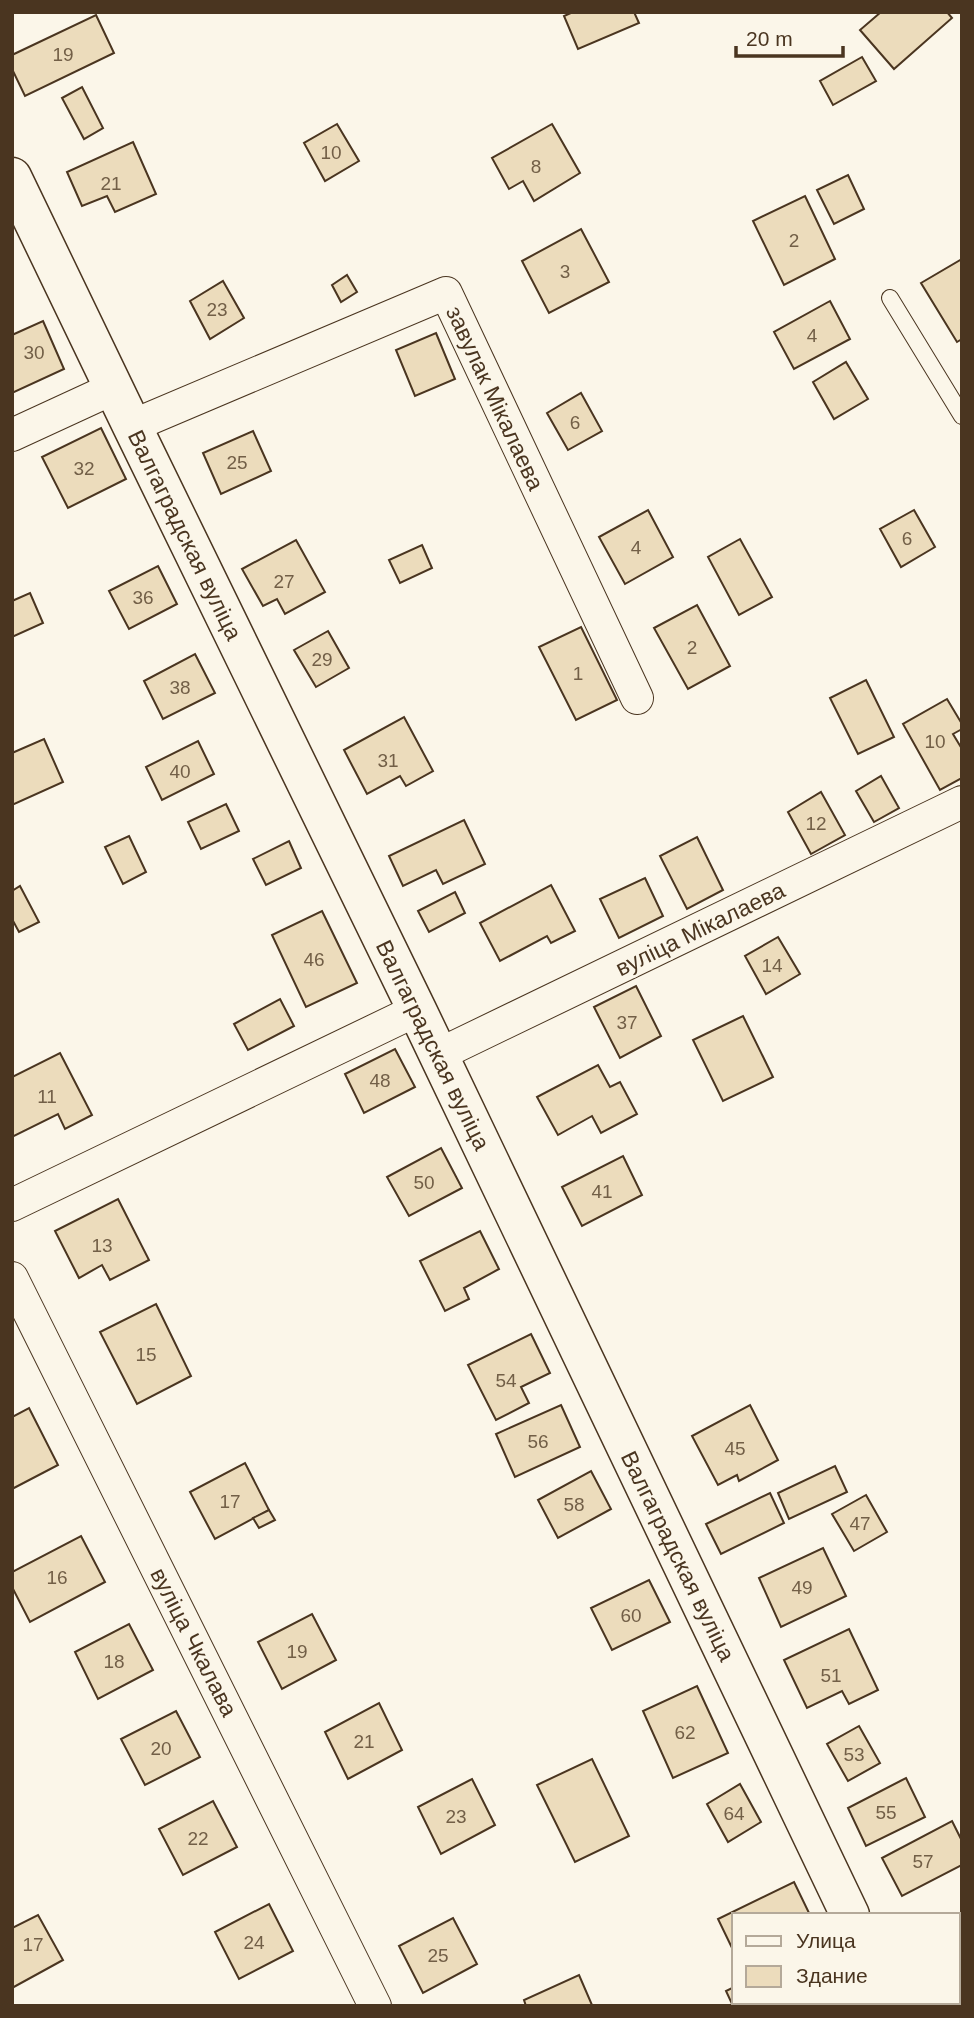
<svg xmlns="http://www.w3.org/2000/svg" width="974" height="2018" font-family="Helvetica,sans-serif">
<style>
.building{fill:#ecdcbc;stroke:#4a3520;stroke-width:2}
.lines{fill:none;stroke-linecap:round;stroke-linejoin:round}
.lane-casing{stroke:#4a3520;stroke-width:18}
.street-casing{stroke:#4a3520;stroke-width:34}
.secondary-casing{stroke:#4a3520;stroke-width:41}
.lane{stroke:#fbf6e9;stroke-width:16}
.street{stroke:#fbf6e9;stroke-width:32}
.secondary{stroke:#fbf6e9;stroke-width:38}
.labels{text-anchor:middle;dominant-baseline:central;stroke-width:5;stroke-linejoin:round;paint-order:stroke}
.number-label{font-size:19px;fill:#725f47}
.street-label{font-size:23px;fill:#4a3520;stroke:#fbf6e9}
</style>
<rect width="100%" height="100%" fill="#fbf6e9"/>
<g class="building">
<polygon points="573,12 634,12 639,23 578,49 564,16"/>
<polygon points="881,12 947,12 952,18 894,69 860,30"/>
<polygon points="96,15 114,53 25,96 12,69 12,55"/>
<polygon points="862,57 876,81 833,105 820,81"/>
<polygon points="82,87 103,128 84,139 62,98"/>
<polygon points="337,124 359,161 325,181 304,143"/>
<polygon points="552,124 580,173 534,201 523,181 509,189 492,158"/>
<polygon points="133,142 156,194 115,212 107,196 82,206 67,172"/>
<polygon points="848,175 864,209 834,224 817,190"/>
<polygon points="805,196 835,259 784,285 753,221"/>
<polygon points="581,229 609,282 549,313 522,261"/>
<polygon points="962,259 962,339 957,342 921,283"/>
<polygon points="347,275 357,292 341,302 332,285"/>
<polygon points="223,281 244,318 210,339 190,301"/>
<polygon points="830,301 850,339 794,369 774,332"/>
<polygon points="43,321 64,369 12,393 12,335"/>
<polygon points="436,333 455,379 415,396 396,350"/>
<polygon points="846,362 868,399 834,419 813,382"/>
<polygon points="581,393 602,431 568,450 547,413"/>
<polygon points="101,428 126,479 68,508 42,457"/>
<polygon points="253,431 271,471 221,494 203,453"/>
<polygon points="648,510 673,557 625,584 599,537"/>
<polygon points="914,510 935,547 901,567 880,529"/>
<polygon points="740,539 772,597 739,615 708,557"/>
<polygon points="296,540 325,592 285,614 277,599 263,606 242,569"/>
<polygon points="422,545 432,568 400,583 389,560"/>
<polygon points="158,566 177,604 129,629 109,591"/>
<polygon points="30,593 43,623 12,637 12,601"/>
<polygon points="697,605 730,666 688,689 654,628"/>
<polygon points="581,627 617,700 576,720 539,647"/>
<polygon points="328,631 349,668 316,687 294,650"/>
<polygon points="195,654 215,693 163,719 144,681"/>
<polygon points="866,680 894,737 858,754 830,698"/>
<polygon points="947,699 962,724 962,729 953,734 962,749 962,778 940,790 903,724"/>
<polygon points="404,717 433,771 406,786 400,776 367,794 344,750"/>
<polygon points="44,739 63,782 12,805 12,753"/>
<polygon points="198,741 214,774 162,800 146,767"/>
<polygon points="881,776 899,808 874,822 856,791"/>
<polygon points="821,792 845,835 811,854 788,812"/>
<polygon points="226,804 239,831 201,849 188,822"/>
<polygon points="464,820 485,864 443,884 436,870 403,886 389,856"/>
<polygon points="129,836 146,872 123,884 105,847"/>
<polygon points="697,837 723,890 687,909 660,856"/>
<polygon points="289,841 301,868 266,885 253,859"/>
<polygon points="645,878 663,916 619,938 600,899"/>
<polygon points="551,885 575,931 551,943 547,936 500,961 480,923"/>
<polygon points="20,886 39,922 19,932 12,919 12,891"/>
<polygon points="455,892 465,913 429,932 418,911"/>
<polygon points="322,911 357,983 306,1007 272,935"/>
<polygon points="778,937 800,974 766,994 745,956"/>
<polygon points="636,986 661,1036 620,1058 594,1007"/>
<polygon points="280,999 294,1026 248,1050 234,1024"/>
<polygon points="743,1016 773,1077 723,1101 693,1040"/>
<polygon points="395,1049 415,1087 364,1113 345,1074"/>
<polygon points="60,1053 92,1115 65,1129 58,1114 12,1137 12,1077"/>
<polygon points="598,1065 610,1087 620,1082 637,1114 601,1133 592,1116 558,1135 537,1097"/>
<polygon points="441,1148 462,1188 409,1216 387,1177"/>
<polygon points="623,1156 642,1195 582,1226 562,1187"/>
<polygon points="118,1199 149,1260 110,1280 102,1265 79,1278 55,1231"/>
<polygon points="480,1231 499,1269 464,1288 469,1299 445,1311 420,1261"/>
<polygon points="156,1304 191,1376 137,1404 100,1332"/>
<polygon points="531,1334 550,1373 521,1387 529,1403 496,1420 468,1365"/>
<polygon points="561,1405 580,1447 515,1477 496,1434"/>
<polygon points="750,1405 778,1460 739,1481 737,1475 718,1485 692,1436"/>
<polygon points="29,1408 58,1465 12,1489 12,1417"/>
<polygon points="245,1463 269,1510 215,1539 190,1492"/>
<polygon points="835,1466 847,1492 789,1519 778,1493"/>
<polygon points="591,1471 611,1509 558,1538 538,1500"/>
<polygon points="770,1493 784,1523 721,1554 706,1524"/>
<polygon points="866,1495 887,1532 854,1551 832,1514"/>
<polygon points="269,1510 275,1520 259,1528 253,1518"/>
<polygon points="81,1536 105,1582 30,1622 12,1587 12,1572"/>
<polygon points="823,1548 846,1596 781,1627 759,1578"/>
<polygon points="649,1580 670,1622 612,1650 591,1608"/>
<polygon points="312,1614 336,1660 282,1689 258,1642"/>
<polygon points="129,1624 153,1670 98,1699 75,1652"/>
<polygon points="849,1629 878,1690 849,1704 842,1691 807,1708 784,1660"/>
<polygon points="697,1686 728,1753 673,1778 643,1711"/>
<polygon points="379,1703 402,1750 348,1779 325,1732"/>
<polygon points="176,1711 200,1757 145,1785 121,1739"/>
<polygon points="859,1726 880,1763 848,1781 827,1744"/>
<polygon points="592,1759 629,1836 575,1862 537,1785"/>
<polygon points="906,1778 925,1817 866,1846 848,1808"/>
<polygon points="472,1779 495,1825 441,1854 418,1807"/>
<polygon points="740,1784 761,1822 728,1842 707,1804"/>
<polygon points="213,1801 237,1847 183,1875 159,1829"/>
<polygon points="952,1821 962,1841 962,1865 902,1896 882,1858"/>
<polygon points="794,1882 810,1915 734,1915 734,1952 718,1919"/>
<polygon points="269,1904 293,1951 239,1979 215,1932"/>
<polygon points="38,1915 63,1960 12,1988 12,1928"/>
<polygon points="453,1918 477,1964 423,1993 399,1946"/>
<polygon points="962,1918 962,1966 958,1968 958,1920"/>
<polygon points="579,1975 592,2005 526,2006 524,2000"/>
<polygon points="734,1987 734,2002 783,2003 777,2006 733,2006 726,1991"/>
<polygon points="962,1994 962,2006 952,2006 951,2002 958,2002 958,1996"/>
<polygon points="791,2002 856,2002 858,2006 787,2006"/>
</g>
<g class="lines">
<defs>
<polyline id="lane" points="890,298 962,416"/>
<g id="street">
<polyline points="132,426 446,293 637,698"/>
<polyline points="12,435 114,388"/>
<polyline points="438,1055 962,802"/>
<polyline points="12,1205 417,1010"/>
<polyline points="12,1278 375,2006"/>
</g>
<g id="secondary">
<polyline points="12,177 132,426 417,1010 850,1915"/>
<polyline points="892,2002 893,2006"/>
</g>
</defs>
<use href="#lane" class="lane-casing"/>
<use href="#street" class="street-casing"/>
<use href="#secondary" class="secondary-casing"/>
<use href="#lane" class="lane"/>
<use href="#street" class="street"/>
<use href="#secondary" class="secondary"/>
</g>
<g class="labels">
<g class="number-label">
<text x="63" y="54">19</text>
<text x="331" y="152">10</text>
<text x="536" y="166">8</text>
<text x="111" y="183">21</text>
<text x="794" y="240">2</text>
<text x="565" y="271">3</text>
<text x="217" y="309">23</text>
<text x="812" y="335">4</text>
<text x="34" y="352">30</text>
<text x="575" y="422">6</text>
<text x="237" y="462">25</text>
<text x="84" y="468">32</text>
<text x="907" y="538">6</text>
<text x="636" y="547">4</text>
<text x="284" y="581">27</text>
<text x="143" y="597">36</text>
<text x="692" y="647">2</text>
<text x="322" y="659">29</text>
<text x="578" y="673">1</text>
<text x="180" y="687">38</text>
<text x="935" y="741">10</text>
<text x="388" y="760">31</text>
<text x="180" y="771">40</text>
<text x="816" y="823">12</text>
<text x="314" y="959">46</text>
<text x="772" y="965">14</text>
<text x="627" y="1022">37</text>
<text x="380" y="1080">48</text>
<text x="47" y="1096">11</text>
<text x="424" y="1182">50</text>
<text x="602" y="1191">41</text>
<text x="102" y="1245">13</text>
<text x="146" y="1354">15</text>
<text x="506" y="1380">54</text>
<text x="538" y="1441">56</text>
<text x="735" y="1448">45</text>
<text x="230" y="1501">17</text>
<text x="574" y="1504">58</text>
<text x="860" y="1523">47</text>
<text x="57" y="1577">16</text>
<text x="802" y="1587">49</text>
<text x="631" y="1615">60</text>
<text x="297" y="1651">19</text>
<text x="114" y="1661">18</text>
<text x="831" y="1675">51</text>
<text x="685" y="1732">62</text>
<text x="364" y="1741">21</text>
<text x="161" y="1748">20</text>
<text x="854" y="1754">53</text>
<text x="886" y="1812">55</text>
<text x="734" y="1813">64</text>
<text x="456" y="1816">23</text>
<text x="198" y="1838">22</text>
<text x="923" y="1861">57</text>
<text x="254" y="1942">24</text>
<text x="33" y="1944">17</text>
<text x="438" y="1955">25</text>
</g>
<g class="street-label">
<text transform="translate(495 398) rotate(65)">завулак Мікалаева</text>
<text transform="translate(185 535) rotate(64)">Валгаградская вуліца</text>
<text transform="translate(700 929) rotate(-26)">вуліца Мікалаева</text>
<text transform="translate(433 1045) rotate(64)">Валгаградская вуліца</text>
<text transform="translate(678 1556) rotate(64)">Валгаградская вуліца</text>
<text transform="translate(194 1642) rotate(63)">вуліца Чкалава</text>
</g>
</g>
<rect width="974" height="2018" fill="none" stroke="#4a3520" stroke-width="28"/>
<rect x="732" y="1913" width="228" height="91" fill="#fbf6e9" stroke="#b4a999" stroke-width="2"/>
<rect x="746" y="1936" width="35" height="10" fill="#fbf6e9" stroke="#b4a999" stroke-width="2"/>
<text x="796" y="1948" font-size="21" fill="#4a3520">Улица</text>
<rect x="746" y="1966" width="35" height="21" fill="#ecdcbc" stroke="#b4a999" stroke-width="2"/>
<text x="796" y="1983" font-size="21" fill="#4a3520">Здание</text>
<path d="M736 46v10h107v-10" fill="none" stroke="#4a3520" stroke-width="3.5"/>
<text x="746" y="46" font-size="21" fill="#4a3520" stroke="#fbf6e9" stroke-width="5" paint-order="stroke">20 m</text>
</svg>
